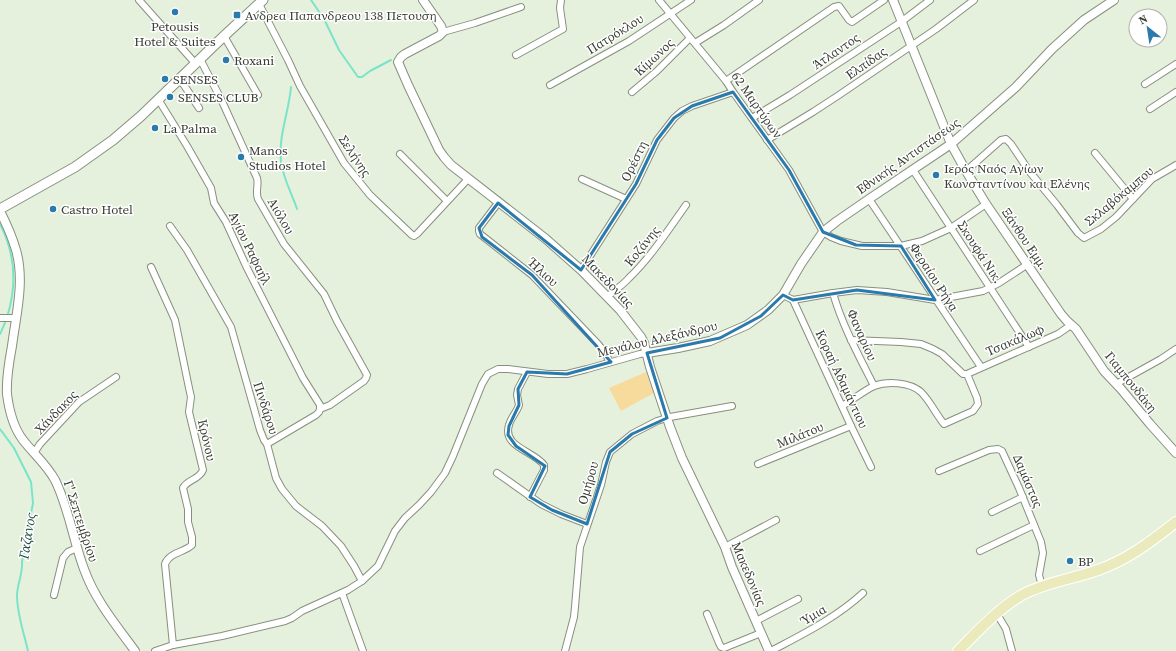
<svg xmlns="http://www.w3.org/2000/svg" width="1176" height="651" font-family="'Source Serif 4',serif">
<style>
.green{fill:#f7db9c}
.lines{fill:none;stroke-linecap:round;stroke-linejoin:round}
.stream{stroke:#7ae4c8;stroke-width:2}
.minor-casing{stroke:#87907e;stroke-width:8}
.tertiary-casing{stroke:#87907e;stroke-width:10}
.secondary-casing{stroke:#87907e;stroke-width:11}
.primary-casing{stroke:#fff;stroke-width:12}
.minor{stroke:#fff;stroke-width:6}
.tertiary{stroke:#fff;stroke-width:8}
.secondary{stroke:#fff;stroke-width:9}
.primary{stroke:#ebeabc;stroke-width:10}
.marked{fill:none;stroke:#2b7aac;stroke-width:3;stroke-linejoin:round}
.poi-dot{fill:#2b7aac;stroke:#fff;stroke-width:1.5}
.labels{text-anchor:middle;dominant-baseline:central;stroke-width:3;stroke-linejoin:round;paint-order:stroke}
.poi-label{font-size:13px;fill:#393d35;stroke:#fff;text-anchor:start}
.street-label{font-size:13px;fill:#393d35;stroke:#fff}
.water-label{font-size:14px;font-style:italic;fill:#255347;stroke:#fff}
</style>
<rect width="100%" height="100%" fill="#e6f1dd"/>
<polygon class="green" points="646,372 654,393 621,411 609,388"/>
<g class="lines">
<g class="stream">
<polyline points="311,0 324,19 339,50 358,77 362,77 370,71 391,60"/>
<path d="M 291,87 C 289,112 278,136 281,162 C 283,178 292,194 297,209"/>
<path d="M 0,224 C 15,253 17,283 8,314 C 6,321 3,328 0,334"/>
<path d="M 0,429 L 14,448 L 31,482 L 33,503 L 22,562 C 23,574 17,584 17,596 C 17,614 24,633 28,651"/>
</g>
<defs>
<g id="minor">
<polyline points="139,0 195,63"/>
<polyline points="659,0 726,81 733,92 789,170 823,232 831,237 841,241 862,246 901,246 922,241 951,228 986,204"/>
<polyline points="259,4 288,60 300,86 344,163 370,195 412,235 414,236 417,234 468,179"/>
<polyline points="443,32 475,23 521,7"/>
<polyline points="224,36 258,95"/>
<polyline points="695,43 724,25 759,0"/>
<polyline points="516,55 563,29 560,8 561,0"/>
<path d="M 200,59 L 221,99 L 257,178 C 259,186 255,191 258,199 L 284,244 L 324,294 L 337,321 L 367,375 L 366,378 L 364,381 L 330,405 L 320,409 L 319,412 L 316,415 L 267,444"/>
<polyline points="180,79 199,108"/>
<polyline points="726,81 834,7 839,6 849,20 852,22 884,0"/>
<polyline points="1145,84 1176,64"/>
<polyline points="550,85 629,41 691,0"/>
<polyline points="632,92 657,71 690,38"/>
<polyline points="158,99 187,146 211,188 214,203 226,222 247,268 303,378 320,405 320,409"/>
<polyline points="1150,109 1176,92"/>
<polyline points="752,118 790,95 901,22 930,0"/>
<polyline points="767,140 813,112 839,95 936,29 974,0"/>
<polyline points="1095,153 1133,199"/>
<polyline points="400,154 447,201"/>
<polyline points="913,170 1029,347"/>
<polyline points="966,171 1001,140 1006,139 1011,144 1029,171 1057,205 1078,233 1084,238 1101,229 1116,217 1152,179 1176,165"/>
<polyline points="582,179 626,199"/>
<polyline points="869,199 981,367"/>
<polyline points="498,203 479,228 479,231 480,234 532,275 598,344 605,353 610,362"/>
<polyline points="170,226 187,250 231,327 260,430 264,440 267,444 276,478 282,489 296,506 322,526 341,546 354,566 362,581"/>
<path d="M 151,267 L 175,320 L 189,388 L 191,397 L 189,412 L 203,470 C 199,480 188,479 183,488 L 188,509 L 188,522 L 192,537 L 192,545 C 183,553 170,552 165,564 L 173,645"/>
<polyline points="581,270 636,184 657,140 674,118 682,111 692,106 733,92"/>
<path d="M 833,293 C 842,325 859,356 874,386"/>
<polyline points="783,295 793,300 833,293 857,290 887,292 935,300 983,291 999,283 1028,264"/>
<path d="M 608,296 C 615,290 623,285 629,278 C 651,257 669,229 686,205"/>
<polyline points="793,300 851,426 871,467"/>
<polyline points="0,318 16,318"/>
<polyline points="851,340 901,342 921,344 933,349 942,354 963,374 967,374"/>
<path d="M 527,372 L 518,389 L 517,395 L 519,405 C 517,412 511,417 509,425 C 502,447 534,451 544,465 L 544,470 L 530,497"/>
<polyline points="967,374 1058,334 1071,325"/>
<polyline points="1116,384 1161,359 1176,349"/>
<path d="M 842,406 C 851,401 865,390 874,386 C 887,381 910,382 921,392 C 930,401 936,414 944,424 L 973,411 L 978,404 L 977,398 L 967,374"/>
<polyline points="34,453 40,444 79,402 116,377"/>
<polyline points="758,464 851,426"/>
<polyline points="939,471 989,450 998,449 1002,451 1019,488 1041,542 1043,553 1039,575 1042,586"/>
<polyline points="497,473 541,504 561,514 587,524"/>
<polyline points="992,512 1023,497"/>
<polyline points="725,547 776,520"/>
<polyline points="980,551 1034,525"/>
<polyline points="342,593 363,651"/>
<polyline points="54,595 63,558 68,552 77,548"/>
<polyline points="707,614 719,643 721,647 724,648 761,633"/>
<polyline points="997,614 1006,629 1012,651"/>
<polyline points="756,621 798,599"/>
<polyline points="155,651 173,645 222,636 285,621 292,618 302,611 348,590 362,581 378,566 395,531 405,518 419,505 431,492 445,473 453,456 482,384 488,374 498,369 508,369 548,374 567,374 587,369 640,354 647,353"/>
<polyline points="565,651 574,617 575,607 580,547 601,485 606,462 610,452 632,434 657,421 670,417 732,406"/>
<path d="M 771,651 C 803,634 836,618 863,593"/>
</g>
<g id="tertiary">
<polyline points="423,0 441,26 443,32 439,36 405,54 401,57 398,62 408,85 439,150 444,157 451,165 546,239 581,270 620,310 641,337 644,343 650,367 670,427 682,458 725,547 732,567 769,651"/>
<polyline points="893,0 951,144 966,171 986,204 1061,314 1067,321 1076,329 1104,371 1121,389 1150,424 1176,453"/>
<path d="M 0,211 C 6,223 12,236 16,250 C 25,281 16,315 12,346 C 9,362 6,378 7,394 C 9,410 13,427 23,440 C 33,453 47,465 55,480 C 69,508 73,540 84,569 C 95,600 116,625 135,651"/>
<polyline points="647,353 678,348 710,341 747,325 768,310 783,295 801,264 823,232 837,221 869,199 951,144 1016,87 1052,49 1084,20 1114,0"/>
</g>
<polyline id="secondary" points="0,209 75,167 113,140 141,116 224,36 263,0"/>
<path id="primary" d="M 958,651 C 977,632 999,608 1022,595 C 1046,582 1073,579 1098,570 C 1127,560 1152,541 1176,522"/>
</defs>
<use href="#minor" class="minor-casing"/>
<use href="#tertiary" class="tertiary-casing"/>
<use href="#secondary" class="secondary-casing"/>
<use href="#primary" class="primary-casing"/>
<use href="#minor" class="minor"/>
<use href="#tertiary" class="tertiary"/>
<use href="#secondary" class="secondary"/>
<use href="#primary" class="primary"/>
</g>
<path class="marked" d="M 733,92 L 789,170 L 823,232 L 856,245 L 901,246 L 935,300 L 857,290 L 793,300 L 783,295 L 761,316 L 720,338 L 647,353 L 667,418 L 632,434 L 610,452 L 587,524 L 552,510 L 530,497 L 545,466 L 516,446 L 508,435 L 509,426 L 519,405 L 518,389 L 527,372 L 567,374 L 611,362 L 532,275 L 482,237 L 479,228 L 498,203 L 581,270 L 636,184 L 657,140 L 674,118 L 692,106 Z"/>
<g class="poi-dot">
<circle cx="175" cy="12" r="4"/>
<rect x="233" y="11" width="8" height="8" rx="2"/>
<circle cx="226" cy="60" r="4"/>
<circle cx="165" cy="79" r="4"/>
<circle cx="170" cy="97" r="4"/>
<circle cx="155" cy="128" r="4"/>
<circle cx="241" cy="157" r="4"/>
<circle cx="936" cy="175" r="4"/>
<circle cx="53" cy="209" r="4"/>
<circle cx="1070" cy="561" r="4"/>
</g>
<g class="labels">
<g class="poi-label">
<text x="245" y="15">Ανδρεα Παπανδρεου 138 Πετουση</text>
<text x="175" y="26" text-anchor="middle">Petousis<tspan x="175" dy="15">Hotel &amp; Suites</tspan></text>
<text x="234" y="60">Roxani</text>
<text x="173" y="79">SENSES</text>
<text x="178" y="97">SENSES CLUB</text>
<text x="163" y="128">La Palma</text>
<text x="249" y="150">Manos<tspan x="249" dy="15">Studios Hotel</tspan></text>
<text x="944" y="168">Ιερός Ναός Αγίων<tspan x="944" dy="15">Κωνσταντίνου και Ελένης</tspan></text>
<text x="61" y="209">Castro Hotel</text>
<text x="1078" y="561">BP</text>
</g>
<g class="street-label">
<text transform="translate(615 34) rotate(-32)">Πατρόκλου</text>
<text transform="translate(836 51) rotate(-34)">Άτλαντος</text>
<text transform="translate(654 57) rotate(-43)">Κίμωνος</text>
<text transform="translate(866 63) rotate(-35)">Ελπίδας</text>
<text transform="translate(757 105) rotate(55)">62 Μαρτύρων</text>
<text transform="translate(355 156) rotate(56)">Σελήνης</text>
<text transform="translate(908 156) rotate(-35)">Εθνικής Αντιστάσεως</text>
<text transform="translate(634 161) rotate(-64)">Ορέστη</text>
<text transform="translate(1119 196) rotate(-40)">Σκλαβόκαμπου</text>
<text transform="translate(281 216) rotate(60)">Αιόλου</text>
<text transform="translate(1025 239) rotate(56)">Ξάνθου Εμμ.</text>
<text transform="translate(642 246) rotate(-51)">Κοζάνης</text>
<text transform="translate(250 248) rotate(64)">Αγίου Ραφαήλ</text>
<text transform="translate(980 252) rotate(57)">Σκουφά Νικ.</text>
<text transform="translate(543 272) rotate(43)">Ήλιου</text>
<text transform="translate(934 277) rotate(57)">Φεραίου Ρήγα</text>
<text transform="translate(608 281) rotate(46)">Μακεδονίας</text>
<text transform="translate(862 335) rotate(66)">Φαναρίου</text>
<text transform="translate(657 339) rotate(-13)">Μεγάλου Αλεξάνδρου</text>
<text transform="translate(1015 340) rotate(-23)">Τσακάλωφ</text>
<text transform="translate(842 379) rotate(65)">Κοραή Αδαμάντιου</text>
<text transform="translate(1131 382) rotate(51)">Γιαμπουδάκη</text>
<text transform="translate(266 408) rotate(72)">Πινδάρου</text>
<text transform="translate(56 412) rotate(-46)">Χάνδακος</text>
<text transform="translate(800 435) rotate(-22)">Μιλάτου</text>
<text transform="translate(207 440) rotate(77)">Κρόνου</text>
<text transform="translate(1028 481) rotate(67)">Δαμάστας</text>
<text transform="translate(588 483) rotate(-74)">Ομήρου</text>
<text transform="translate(81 521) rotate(72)">Γ' Σεπτεμβρίου</text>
<text transform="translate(749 574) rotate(67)">Μακεδονίας</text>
<text transform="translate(813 615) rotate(-31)">Ύμια</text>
</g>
<g class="water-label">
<text transform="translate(27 536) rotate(-81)">Γαζανος</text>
</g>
</g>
<g transform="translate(1148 28) rotate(330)"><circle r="19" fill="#ffffff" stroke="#b0b1ae"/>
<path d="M0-3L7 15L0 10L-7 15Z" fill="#2b7aac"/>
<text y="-6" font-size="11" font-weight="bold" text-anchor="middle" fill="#393d35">N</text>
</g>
</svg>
